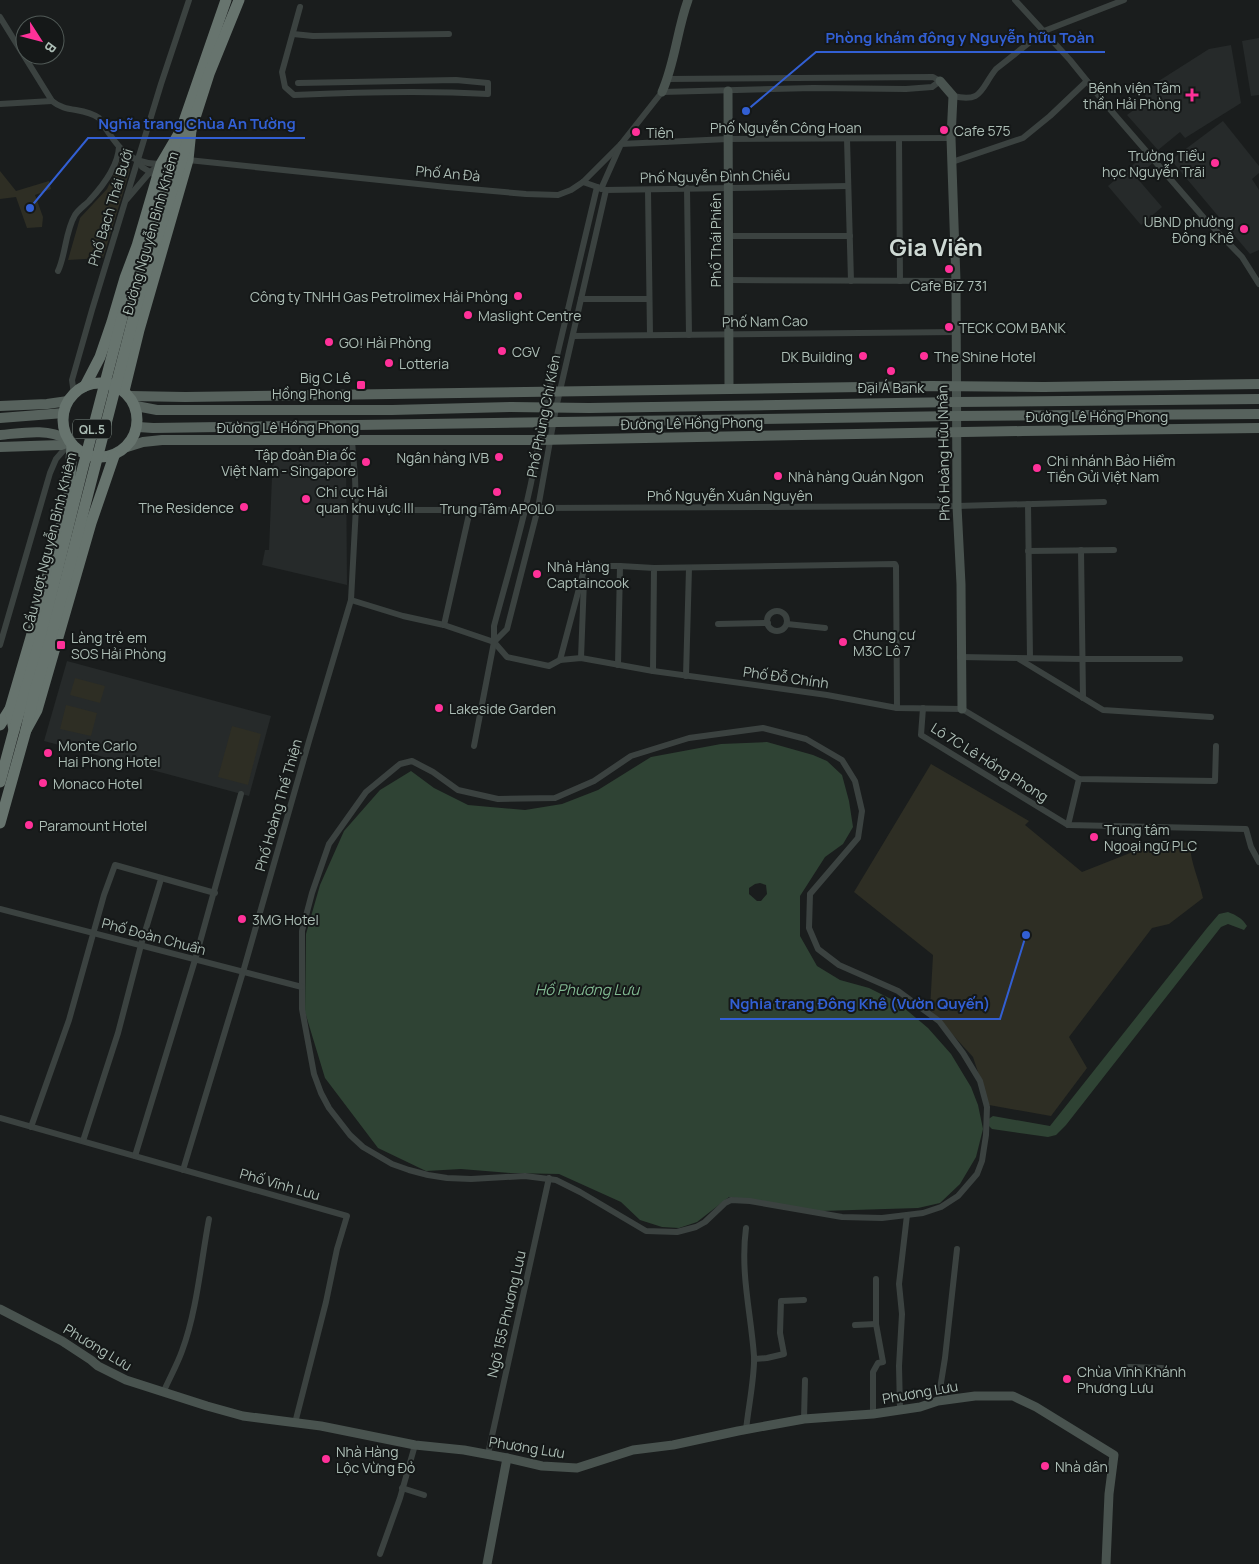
<svg xmlns="http://www.w3.org/2000/svg" width="1259" height="1564" font-family="Manrope,sans-serif">
<style>
.built{fill:#262a2a}
.green{fill:#2e2e24}
.water{fill:#2f4334;fill-rule:evenodd}
.lines{fill:none;stroke-linecap:round;stroke-linejoin:round}
.street{stroke:#3b4240;stroke-width:6}
.secondary{stroke:#49534f;stroke-width:9}
.primary{stroke:#57625d;stroke-width:10}
.highway{stroke:#67746e;stroke-width:11}
.highway-bridge{stroke:#67746e;stroke-width:11}
.poi-dot{fill:#ff3199;stroke:#151818;stroke-width:2}
.labels{text-anchor:middle;dominant-baseline:central;stroke-width:4;stroke-linejoin:round;paint-order:stroke}
.shield{fill:#151818;stroke:#7f8c86;stroke-width:1}
.shield-label{font-size:12px;font-weight:bold;fill:#acbdb5}
.poi-label{font-size:14px;fill:#acbdb5;stroke:#151818;text-anchor:start}
.street-label{font-size:14px;fill:#acbdb5;stroke:#151818}
.water-label{font-size:15px;font-style:italic;fill:#82ba92;stroke:#151818}
.town-label{font-size:24px;font-weight:bold;fill:#ced9d4;stroke:#151818}
.leader{fill:none;stroke:#325fd3;stroke-width:2}
.callout-dot{fill:#325fd3;stroke:#151818;stroke-width:2}
.callout-label{font-size:15px;text-anchor:middle;font-weight:bold;fill:#325fd3;stroke:#151818;stroke-width:4;stroke-linejoin:round;paint-order:stroke}
</style>
<rect width="100%" height="100%" fill="#1a1d1d"/>
<g class="built">
<polygon points="1259,38 1259,95 1251,96 1242,41"/>
<polygon points="1231,45 1241,103 1185,138 1180,132 1158,150 1127,115 1147,100 1143,91 1209,49"/>
<polygon points="1223,121 1259,166 1259,173 1252,179 1259,190 1259,250 1250,254 1171,160"/>
<polygon points="1148,152 1155,161 1136,177 1162,207 1141,225 1108,186"/>
<polygon points="346,450 347,585 262,565 265,550 269,550 273,452"/>
<polygon points="67,661 271,716 249,796 44,741"/>
</g>
<g class="green">
<polygon points="124,159 130,166 130,170 103,258 68,260 80,218 107,189 120,161"/>
<polygon points="0,171 16,191 49,181 51,189 35,195 43,217 42,227 27,228 16,197 0,199"/>
<polygon points="75,678 105,686 100,703 70,695"/>
<polygon points="66,705 97,713 91,736 60,729"/>
<polygon points="232,726 261,734 248,785 218,777"/>
<path d="M 931,764 L 1029,821 L 1025,825 L 1082,872 L 1163,840 L 1190,843 C 1190,862 1199,879 1203,898 L 1169,924 L 1152,928 L 1069,1037 L 1087,1068 L 1051,1116 L 989,1105 L 973,1057 L 930,1010 L 933,955 L 854,892 Z"/>
</g>
<g class="water">
<path d="M 767,742 L 813,755 L 827,761 L 842,775 L 849,801 L 853,827 L 843,844 L 825,857 L 800,896 L 800,936 L 817,966 L 840,980 L 869,988 L 897,1002 L 928,1028 L 951,1054 L 971,1087 L 978,1105 L 983,1129 L 976,1157 L 960,1184 L 940,1203 L 918,1208 L 821,1211 L 729,1197 L 697,1222 L 679,1228 L 662,1227 L 640,1220 L 621,1202 L 559,1174 L 510,1173 L 461,1169 L 426,1171 L 378,1148 L 325,1078 L 305,1012 L 306,934 L 320,885 L 344,831 L 380,790 L 411,771 L 434,788 L 468,805 L 525,810 L 562,804 L 598,790 L 651,757 L 721,744 ZM 760,883 L 766,885 L 767,894 L 761,901 L 757,901 L 749,894 L 749,888 L 755,884 Z"/>
<path d="M 1228,912 C 1236,915 1242,918 1247,926 L 1244,930 L 1228,924 L 1221,927 L 1066,1125 L 1056,1135 L 1048,1137 L 992,1129 L 987,1124 L 987,1120 L 993,1116 L 1050,1126 L 1207,928 L 1219,914 Z"/>
</g>
<g class="lines">
<g class="street">
<polyline points="1015,0 1070,60 1108,107 1204,218 1242,257 1259,284"/>
<path d="M 0,17 L 52,101 C 66,113 84,107 99,118 C 115,143 127,165 161,164"/>
<polyline points="293,34 313,36 449,34"/>
<path d="M 298,83 L 456,80 L 488,83 L 488,94 C 423,90 358,92 294,95 L 285,87 L 282,72 L 300,7"/>
<path d="M 953,96 C 983,103 980,89 996,69 L 1044,31 L 1124,0"/>
<polyline points="0,104 52,101"/>
<polyline points="847,139 851,281"/>
<polyline points="899,139 900,281"/>
<polyline points="138,160 142,167 153,174"/>
<polyline points="188,160 447,187 526,194 558,195 571,190 583,182 621,144 662,92 813,88 906,89 932,87 940,81 933,77 667,79"/>
<polyline points="952,162 1023,138 1050,116 1087,81"/>
<polyline points="583,182 606,190 848,186"/>
<polyline points="687,188 689,335"/>
<polyline points="601,189 621,144 728,139 951,138"/>
<polyline points="648,190 650,335"/>
<polyline points="127,199 150,172 160,165"/>
<polyline points="728,236 850,236"/>
<path d="M 58,271 C 66,254 65,232 75,215 C 79,209 84,206 89,201 C 102,187 118,167 119,147"/>
<polyline points="729,280 956,281"/>
<polyline points="581,299 649,299"/>
<polyline points="573,336 957,332"/>
<polyline points="74,394 72,380 92,310 161,84 189,0"/>
<polyline points="1028,504 1030,658"/>
<polyline points="356,507 408,510 525,510 538,508 957,506 1104,502"/>
<polyline points="1081,550 1083,698"/>
<polyline points="1028,551 1114,550"/>
<polyline points="585,566 620,566 618,665"/>
<polyline points="620,566 654,568 653,671"/>
<polyline points="654,568 895,564 896,566 897,708"/>
<polyline points="351,600 403,616 444,625 494,642 507,657 549,666 560,660 581,658 653,671 827,695 897,708 962,709 1079,779 1215,781 1216,746"/>
<circle cx="777" cy="621" r="10"/>
<polyline points="718,624 768,623"/>
<polyline points="787,624 825,628"/>
<polyline points="444,625 470,510"/>
<polyline points="494,642 507,629 538,508 556,408 606,190"/>
<polyline points="0,645 50,473 56,459 69,444"/>
<polyline points="960,657 1082,659 1180,659"/>
<polyline points="581,658 584,580"/>
<polyline points="1019,659 1103,710 1211,717"/>
<polyline points="560,660 585,566"/>
<polyline points="686,676 689,568"/>
<polyline points="923,708 921,735 1068,825 1246,829 1251,847 1259,862"/>
<polygon points="763,728 806,739 842,760 855,781 862,811 858,838 810,894 809,928 818,949 839,965 898,991 939,1021 963,1053 980,1081 987,1107 986,1135 982,1161 977,1174 958,1196 941,1207 923,1213 882,1218 842,1217 750,1201 731,1200 725,1203 705,1222 696,1227 677,1232 646,1231 580,1192 556,1180 525,1176 471,1179 447,1178 428,1175 409,1170 392,1164 363,1147 350,1135 329,1108 321,1093 314,1074 302,1009 302,931 312,893 329,844 366,792 400,764 412,761 433,772 458,790 498,799 555,798 594,781 631,756 689,738"/>
<path d="M 474,746 L 494,642 L 494,626 C 512,559 533,492 541,423 L 597,187"/>
<polyline points="1068,825 1079,779"/>
<polyline points="0,909 302,987"/>
<polyline points="0,1118 347,1216 337,1249 326,1302 295,1423"/>
<polyline points="31,1127 69,1020 104,895 115,865 215,893"/>
<polyline points="83,1141 118,1033 141,945 161,879"/>
<polyline points="135,1156 195,960 241,794"/>
<polyline points="183,1170 243,972 309,741 351,600 356,507 355,477 352,441"/>
<polyline points="855,1325 876,1324"/>
<polyline points="754,1359 767,1358 784,1354 780,1333 781,1301 804,1300"/>
<polyline points="1129,1367 1162,1368"/>
<path d="M 163,1393 C 169,1379 177,1365 182,1351 C 197,1311 201,1261 209,1219"/>
<polyline points="938,1401 945,1358 957,1249"/>
<polyline points="900,1409 899,1366 902,1314 899,1284 907,1215"/>
<polyline points="873,1414 873,1372 878,1363 883,1362 876,1324 876,1279"/>
<polyline points="804,1419 805,1380"/>
<path d="M 746,1430 C 748,1409 755,1376 754,1356 C 751,1313 740,1273 746,1228"/>
<polyline points="488,1454 549,1178"/>
<polyline points="402,1488 424,1495"/>
<polyline points="380,1554 400,1498 415,1445"/>
</g>
<g class="secondary">
<polyline points="940,81 953,96 951,138 956,281 957,506 961,584 962,709"/>
<polyline points="728,91 729,389"/>
<path d="M 662,92 C 675,63 677,30 688,0"/>
<polyline points="0,1309 62,1341 91,1360 98,1366 126,1380 207,1406 243,1416 321,1426 415,1445 464,1450 507,1458 542,1466 577,1468 633,1450 673,1445 738,1431 804,1419 873,1414 920,1407 938,1401 975,1396 1013,1396 1036,1407 1114,1455 1109,1494 1106,1564"/>
<polyline points="487,1564 507,1458"/>
</g>
<g class="primary">
<polyline points="130,396 185,397 931,386 1044,387 1259,384"/>
<polyline points="0,406 47,404 68,401"/>
<polyline points="136,406 157,410 392,410 511,407 589,408 956,402 1259,399"/>
<polyline points="0,418 64,413"/>
<polyline points="138,427 153,428 957,416 1259,414"/>
<path d="M 0,435 C 23,433 46,428 67,439"/>
<polyline points="0,447 61,445 69,442"/>
<polyline points="127,447 143,442 162,440 539,440 1023,431 1259,428"/>
</g>
<g class="highway">
<circle cx="100" cy="420" r="37"/>
<polyline points="85,386 100,357 112,322 125,278 137,246 161,164 181,130 226,0"/>
<polyline points="124,391 139,330 188,160 191,130 209,74 239,0"/>
<polyline points="0,725 10,709"/>
<polyline points="0,782 14,730 10,709 34,627 69,495 72,445"/>
<polyline points="0,823 26,730 37,710 91,523 114,456"/>
</g>
<g class="highway-bridge">
<polyline points="14,730 40,640 82,471 129,291 181,130"/>
<polyline points="26,730 34,694 50,641 140,292 191,130"/>
</g>
</g>
<g class="poi-dot">
<path d="M1189.5 87.5h5v5h5v5h-5v5h-5v-5h-5v-5h5z"/>
<circle cx="944" cy="130" r="5"/>
<circle cx="636" cy="132" r="5"/>
<circle cx="1215" cy="163" r="5"/>
<circle cx="1244" cy="229" r="5"/>
<circle cx="949" cy="269" r="5"/>
<circle cx="518" cy="296" r="5"/>
<circle cx="468" cy="315" r="5"/>
<circle cx="949" cy="327" r="5"/>
<circle cx="329" cy="342" r="5"/>
<circle cx="502" cy="351" r="5"/>
<circle cx="863" cy="356" r="5"/>
<circle cx="924" cy="356" r="5"/>
<circle cx="389" cy="363" r="5"/>
<circle cx="891" cy="371" r="5"/>
<rect x="356" y="380" width="10" height="10" rx="2.5"/>
<circle cx="499" cy="457" r="5"/>
<circle cx="366" cy="462" r="5"/>
<circle cx="1037" cy="468" r="5"/>
<circle cx="778" cy="476" r="5"/>
<circle cx="497" cy="492" r="5"/>
<circle cx="306" cy="499" r="5"/>
<circle cx="244" cy="507" r="5"/>
<circle cx="537" cy="574" r="5"/>
<circle cx="843" cy="642" r="5"/>
<rect x="56" y="640" width="10" height="10" rx="2.5"/>
<circle cx="439" cy="708" r="5"/>
<circle cx="48" cy="753" r="5"/>
<circle cx="43" cy="783" r="5"/>
<circle cx="29" cy="825" r="5"/>
<circle cx="1094" cy="837" r="5"/>
<circle cx="242" cy="919" r="5"/>
<circle cx="1067" cy="1379" r="5"/>
<circle cx="326" cy="1459" r="5"/>
<circle cx="1045" cy="1466" r="5"/>
</g>
<g class="labels">
<rect class="shield" x="73" y="419.5" width="38" height="19" rx="4"/>
<g class="shield-label">
<text x="92" y="429">QL.5</text>
</g>
<g class="poi-label">
<text x="1181" y="87" text-anchor="end">Bệnh viện Tâm<tspan x="1181" dy="16">thần Hải Phòng</tspan></text>
<text x="954" y="130">Cafe 575</text>
<text x="646" y="132">Tiên</text>
<text x="1205" y="155" text-anchor="end">Trường Tiểu<tspan x="1205" dy="16">học Nguyễn Trãi</tspan></text>
<text x="1234" y="221" text-anchor="end">UBND phường<tspan x="1234" dy="16">Đông Khê</tspan></text>
<text x="949" y="285" text-anchor="middle">Cafe BiZ 731</text>
<text x="508" y="296" text-anchor="end">Công ty TNHH Gas Petrolimex Hải Phòng</text>
<text x="478" y="315">Maslight Centre</text>
<text x="959" y="327">TECK COM BANK</text>
<text x="339" y="342">GO! Hải Phòng</text>
<text x="512" y="351">CGV</text>
<text x="853" y="356" text-anchor="end">DK Building</text>
<text x="934" y="356">The Shine Hotel</text>
<text x="399" y="363">Lotteria</text>
<text x="351" y="377" text-anchor="end">Big C Lê<tspan x="351" dy="16">Hồng Phong</tspan></text>
<text x="891" y="387" text-anchor="middle">Đại Á Bank</text>
<text x="356" y="454" text-anchor="end">Tập đoàn Địa ốc<tspan x="356" dy="16">Việt Nam - Singapore</tspan></text>
<text x="489" y="457" text-anchor="end">Ngân hàng IVB</text>
<text x="1047" y="460">Chi nhánh Bảo Hiểm<tspan x="1047" dy="16">Tiền Gửi Việt Nam</tspan></text>
<text x="788" y="476">Nhà hàng Quán Ngon</text>
<text x="316" y="491">Chi cục Hải<tspan x="316" dy="16">quan khu vực III</tspan></text>
<text x="234" y="507" text-anchor="end">The Residence</text>
<text x="497" y="508" text-anchor="middle">Trung Tâm APOLO</text>
<text x="547" y="566">Nhà Hàng<tspan x="547" dy="16">Captaincook</tspan></text>
<text x="853" y="634">Chung cư<tspan x="853" dy="16">M3C Lô 7</tspan></text>
<text x="71" y="637">Làng trẻ em<tspan x="71" dy="16">SOS Hải Phòng</tspan></text>
<text x="449" y="708">Lakeside Garden</text>
<text x="58" y="745">Monte Carlo<tspan x="58" dy="16">Hai Phong Hotel</tspan></text>
<text x="53" y="783">Monaco Hotel</text>
<text x="39" y="825">Paramount Hotel</text>
<text x="1104" y="829">Trung tâm<tspan x="1104" dy="16">Ngoại ngữ PLC</tspan></text>
<text x="252" y="919">3MG Hotel</text>
<text x="1077" y="1371">Chùa Vĩnh Khánh<tspan x="1077" dy="16">Phương Lưu</tspan></text>
<text x="336" y="1451">Nhà Hàng<tspan x="336" dy="16">Lộc Vừng Đỏ</tspan></text>
<text x="1055" y="1466">Nhà dân</text>
</g>
<g class="street-label">
<text x="786" y="127">Phố Nguyễn Công Hoan</text>
<text transform="translate(448 173) rotate(5)">Phố An Đà</text>
<text transform="translate(715 176) rotate(-1)">Phố Nguyễn Đình Chiểu</text>
<text transform="translate(110 207) rotate(-73)">Phố Bạch Thái Bưởi</text>
<text transform="translate(150 233) rotate(-74)">Đường Nguyễn Bỉnh Khiêm</text>
<text transform="translate(715 240) rotate(-90)">Phố Thái Phiên</text>
<text transform="translate(765 321) rotate(-1)">Phố Nam Cao</text>
<text transform="translate(543 416) rotate(-79)">Phố Phùng Chí Kiên</text>
<text x="1097" y="416">Đường Lê Hồng Phong</text>
<text transform="translate(692 423) rotate(-1)">Đường Lê Hồng Phong</text>
<text x="288" y="427">Đường Lê Hồng Phong</text>
<text transform="translate(943 453) rotate(-91)">Phố Hoàng Hữu Nhân</text>
<text x="730" y="495">Phố Nguyễn Xuân Nguyên</text>
<text transform="translate(49 542) rotate(-76)">Cầu vượt Nguyễn Bỉnh Khiêm</text>
<text transform="translate(786 677) rotate(8)">Phố Đỗ Chính</text>
<text transform="translate(990 762) rotate(32)">Lô 7C Lê Hồng Phong</text>
<text transform="translate(278 805) rotate(-74)">Phố Hoàng Thế Thiện</text>
<text transform="translate(154 936) rotate(15)">Phố Đoàn Chuẩn</text>
<text transform="translate(280 1184) rotate(16)">Phố Vĩnh Lưu</text>
<text transform="translate(506 1314) rotate(-77)">Ngõ 155 Phương Lưu</text>
<text transform="translate(98 1347) rotate(31)">Phương Lưu</text>
<text transform="translate(920 1392) rotate(-10)">Phương Lưu</text>
<text transform="translate(527 1447) rotate(9)">Phương Lưu</text>
</g>
<g class="water-label">
<text x="587" y="989">Hồ Phương Lưu</text>
</g>
<g class="town-label">
<text x="936" y="246">Gia Viên</text>
</g>
</g>
<path class="leader" d="M746 111L816 52H1105M30 208L88 138H305M1026 935L1000 1019H720"/>
<g class="callout-dot">
<circle cx="746" cy="111" r="5"/>
<circle cx="30" cy="208" r="5"/>
<circle cx="1026" cy="935" r="5"/>
</g>
<g class="callout-label">
<text x="960" y="43">Phòng khám đông y Nguyễn hữu Toàn</text>
<text x="197" y="129">Nghĩa trang Chùa An Tường</text>
<text x="860" y="1009">Nghia trang Đông Khê (Vườn Quyến)</text>
</g>
<g transform="translate(40 40) rotate(126)"><circle r="24" fill="#151818" stroke="#515a57"/>
<path d="M0-4L9 19L0 12L-9 19Z" fill="#ff3199"/>
<text y="-8" font-size="14" font-weight="bold" text-anchor="middle" fill="#acbdb5">B</text>
</g>
</svg>
